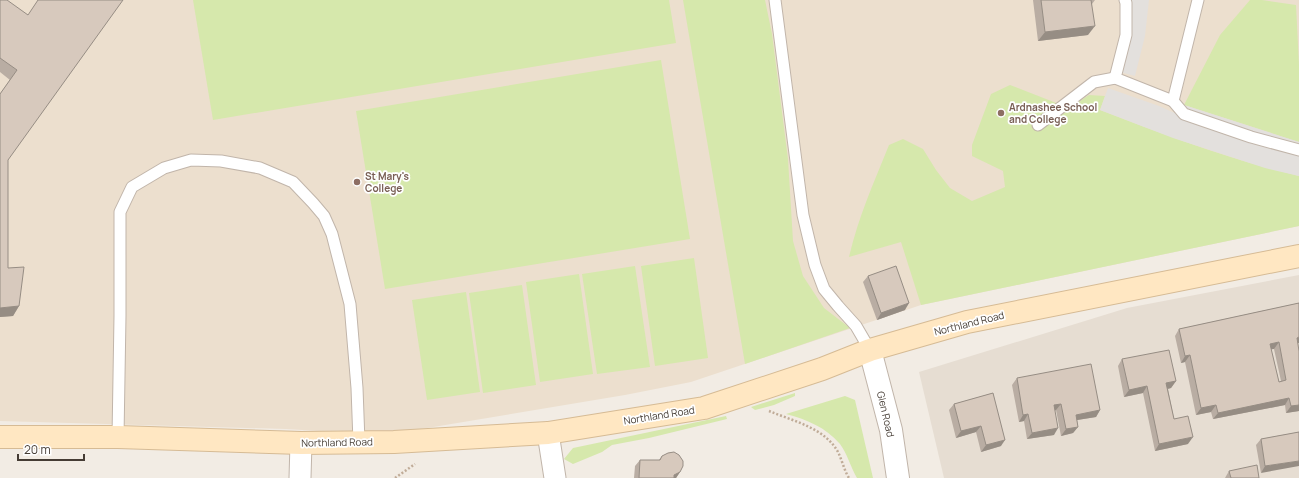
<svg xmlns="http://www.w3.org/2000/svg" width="1299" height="478" font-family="Manrope,sans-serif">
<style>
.residential{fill:#e6ddd2}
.education{fill:#ecdfce}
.green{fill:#d6e8ac}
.parking{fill:#e3e0dd}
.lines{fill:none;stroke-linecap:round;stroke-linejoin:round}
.service-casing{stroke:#c1b5aa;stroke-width:13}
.minor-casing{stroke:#c1b5aa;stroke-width:23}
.tertiary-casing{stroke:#c1b5aa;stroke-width:24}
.secondary-casing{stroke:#d6bb95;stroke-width:24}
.path{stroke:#c0ac98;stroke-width:2.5;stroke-dasharray:2 2;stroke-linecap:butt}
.service{stroke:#fff;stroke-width:11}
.minor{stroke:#fff;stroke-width:21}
.tertiary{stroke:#fff;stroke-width:22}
.secondary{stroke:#ffe7c2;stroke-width:22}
.wall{fill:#b9ada3;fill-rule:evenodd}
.shaded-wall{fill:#968d84}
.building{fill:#d7c9bd;stroke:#968d84;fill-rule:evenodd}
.education-dot{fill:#8d6e63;stroke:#fff;stroke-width:1.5}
.labels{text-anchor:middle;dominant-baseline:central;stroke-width:3.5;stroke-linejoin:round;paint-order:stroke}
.education-label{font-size:10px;font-weight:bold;fill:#785e54;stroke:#fff;text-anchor:start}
.street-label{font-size:10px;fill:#453c34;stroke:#fff}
</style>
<rect width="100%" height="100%" fill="#f2ece4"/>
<polygon class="residential" points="1299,275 1299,478 944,478 919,372 1127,308"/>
<polygon class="education" points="0,0 1299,0 1299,226 921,305 691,382 625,395 385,435 286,429 0,421"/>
<g class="green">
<polygon points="193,0 669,0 676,43 213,120"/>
<polygon points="683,0 765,0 772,34 788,159 793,241 803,276 824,308 850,328 745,364"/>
<polygon points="1250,0 1262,0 1296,5 1299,65 1299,142 1184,105 1220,35"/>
<polygon points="661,60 690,239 385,289 356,111"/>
<path d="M 1010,85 L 1069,108 L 1089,95 L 1105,96 L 1100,110 C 1165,135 1231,160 1299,176 L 1299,226 L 921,305 L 901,242 L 849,257 C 858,218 874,182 889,145 L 903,139 L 923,149 L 936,170 L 950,188 L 972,201 L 1005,187 L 1003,171 L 972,156 L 972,145 L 991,94 Z"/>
<polygon points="694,258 708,358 655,366 641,266"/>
<polygon points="635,266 650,367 597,374 582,274"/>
<polygon points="579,274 593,374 540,382 526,282"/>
<polygon points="522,285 536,385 483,393 469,293"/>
<polygon points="466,292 480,392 427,400 412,300"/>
<polygon points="795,393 795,396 774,405 755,410 751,407"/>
<path d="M 845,396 L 855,400 L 873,478 L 857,478 C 851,468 847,453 840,444 C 825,427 808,420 786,414 Z"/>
<polygon points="726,416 727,419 649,438 612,445 602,452 573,464 564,459 573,448"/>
</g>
<g class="parking">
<polygon points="1131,0 1149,0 1145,36 1135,76 1120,72 1129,33"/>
<polygon points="1108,88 1159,106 1179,115 1184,105 1299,142 1299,176 1265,168 1173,138 1100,110"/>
</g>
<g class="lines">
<defs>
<g id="service">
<polyline points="775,0 803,215 815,265 824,289 838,306 856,326 870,350"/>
<polyline points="1125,0 1126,3 1126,35 1115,78 1173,101 1198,0"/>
<polyline points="1173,101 1184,114 1251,137 1299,150"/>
<polyline points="1038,125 1094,82 1115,78"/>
<polyline points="118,437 120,316 120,212 132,187 164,168 191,160 221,161 260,168 293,182 313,203 324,216 332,234 350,304 357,388 359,442"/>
</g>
<g id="minor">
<polyline points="548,433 555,478"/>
<polyline points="300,478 301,443"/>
</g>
<polyline id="tertiary" points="870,350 891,430 898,478"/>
<polyline id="secondary" points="0,437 118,437 301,443 394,442 548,433 704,408 822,369 870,350 967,322 1299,256"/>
</defs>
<use href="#service" class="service-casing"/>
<use href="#minor" class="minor-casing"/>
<use href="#tertiary" class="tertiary-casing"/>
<use href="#secondary" class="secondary-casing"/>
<g class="path">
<path d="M 769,411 C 793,421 825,428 838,452 C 842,460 844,470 849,478"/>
<polyline points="395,478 415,464"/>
</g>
<use href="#service" class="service"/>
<use href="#minor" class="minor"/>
<use href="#tertiary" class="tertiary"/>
<use href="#secondary" class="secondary"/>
</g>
<g class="wall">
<polygon points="0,0 28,15 8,160 8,268 19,306 13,316 0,317 0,94 10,80 0,72"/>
<polygon points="1033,0 1095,0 1092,4 1088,35 1038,41"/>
<polygon points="868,276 905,310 877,320 863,282"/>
<path d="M 1299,303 L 1299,343 L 1298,343 L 1299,351 L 1299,411 L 1286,413 L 1285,405 L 1213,419 L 1211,412 L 1196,415 L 1185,362 L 1181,363 L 1175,336 L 1179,329 ZM 1271,349 L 1274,349 L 1281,381 L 1279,382 Z"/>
<polygon points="1122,359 1176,381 1171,388 1168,389 1174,419 1188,444 1155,451 1143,393 1124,397 1118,366"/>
<polygon points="1017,378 1100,410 1096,417 1077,420 1078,427 1073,433 1061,436 1056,410 1055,411 1054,435 1027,439 1024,421 1019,422 1012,385"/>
<polygon points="993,393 1001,446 981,452 976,432 956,438 949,410 954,404"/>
<polygon points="1299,432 1261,473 1256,445 1261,439"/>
<polygon points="662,456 680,472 676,478 634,478 635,466 640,460 659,460"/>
<polygon points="1229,471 1259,478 1225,478"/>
</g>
<g class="shaded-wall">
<polygon points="1095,26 1088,35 1038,41 1045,32"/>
<polygon points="909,303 905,310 877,320 881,313"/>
<polygon points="19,306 13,316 0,317 0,308"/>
<polygon points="1299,337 1299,343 1292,344 1297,338"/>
<polygon points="1279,342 1274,349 1266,350 1270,344"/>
<polygon points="1190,355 1185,362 1181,363 1185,356"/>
<polygon points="1176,381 1171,388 1162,390 1166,383"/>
<polygon points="1147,386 1143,393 1124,397 1129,390"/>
<polygon points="1289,398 1285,405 1213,419 1218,413"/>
<polygon points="1061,404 1056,410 1049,412 1054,405"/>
<polygon points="1216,405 1211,412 1196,415 1201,408"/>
<polygon points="1299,405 1299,411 1286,413 1291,406"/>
<polygon points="1100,410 1096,417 1071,421 1076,415"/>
<polygon points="1028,414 1024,421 1019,422 1023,415"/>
<polygon points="981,426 976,432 956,438 961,431"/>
<polygon points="1078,427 1073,433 1061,436 1066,429"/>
<polygon points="1058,428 1054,435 1027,439 1032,433"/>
<polygon points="1193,437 1188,444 1155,451 1159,444"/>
<polygon points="1005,440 1001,446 981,452 986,445"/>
<polygon points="1299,461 1299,466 1261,473 1265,466"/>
<polygon points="680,472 676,478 672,478 674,475"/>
</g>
<g class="building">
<polygon points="0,0 7,0 28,15 38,0 123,0 8,160 8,268 24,267 19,306 0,308 0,94 17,70 0,58"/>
<polygon points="1041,0 1091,0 1095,26 1045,32"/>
<polygon points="896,266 909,303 881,313 868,276"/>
<path d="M 1299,303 L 1299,337 L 1297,338 L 1299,351 L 1299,405 L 1291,406 L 1289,398 L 1218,413 L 1216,405 L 1201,408 L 1190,355 L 1185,356 L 1179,329 ZM 1279,342 L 1286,380 L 1279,382 L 1270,344 Z"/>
<polygon points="1169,350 1176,381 1166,383 1174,419 1188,416 1193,437 1159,444 1147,386 1129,390 1122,359"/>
<polygon points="1091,364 1100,410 1076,415 1078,427 1066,429 1061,404 1054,405 1058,428 1032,433 1028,414 1023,415 1017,378"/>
<polygon points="993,393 1005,440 986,445 981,426 961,431 954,404"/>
<polygon points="1299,432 1299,461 1265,466 1261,439"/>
<polygon points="674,452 679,455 683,461 683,466 680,472 674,475 674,478 639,478 640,460 660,460 662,456 668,453"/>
<polygon points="1257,465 1259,478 1231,478 1229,471"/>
</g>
<g class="education-dot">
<circle cx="1001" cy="113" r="4"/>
<circle cx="357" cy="182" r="4"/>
</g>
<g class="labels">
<g class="education-label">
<text x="1009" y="107">Ardnashee School<tspan x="1009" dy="12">and College</tspan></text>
<text x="365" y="176">St Mary's<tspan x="365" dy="12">College</tspan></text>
</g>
<g class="street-label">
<text transform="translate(969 323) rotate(-14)">Northland Road</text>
<text transform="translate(886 414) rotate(77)">Glen Road</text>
<text transform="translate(659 415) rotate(-9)">Northland Road</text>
<text transform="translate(337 442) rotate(-1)">Northland Road</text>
</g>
</g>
<path d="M18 454v6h66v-6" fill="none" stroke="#453c34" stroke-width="2"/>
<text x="24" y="454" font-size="12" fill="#453c34" stroke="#ffffff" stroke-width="3" paint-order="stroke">20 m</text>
</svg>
